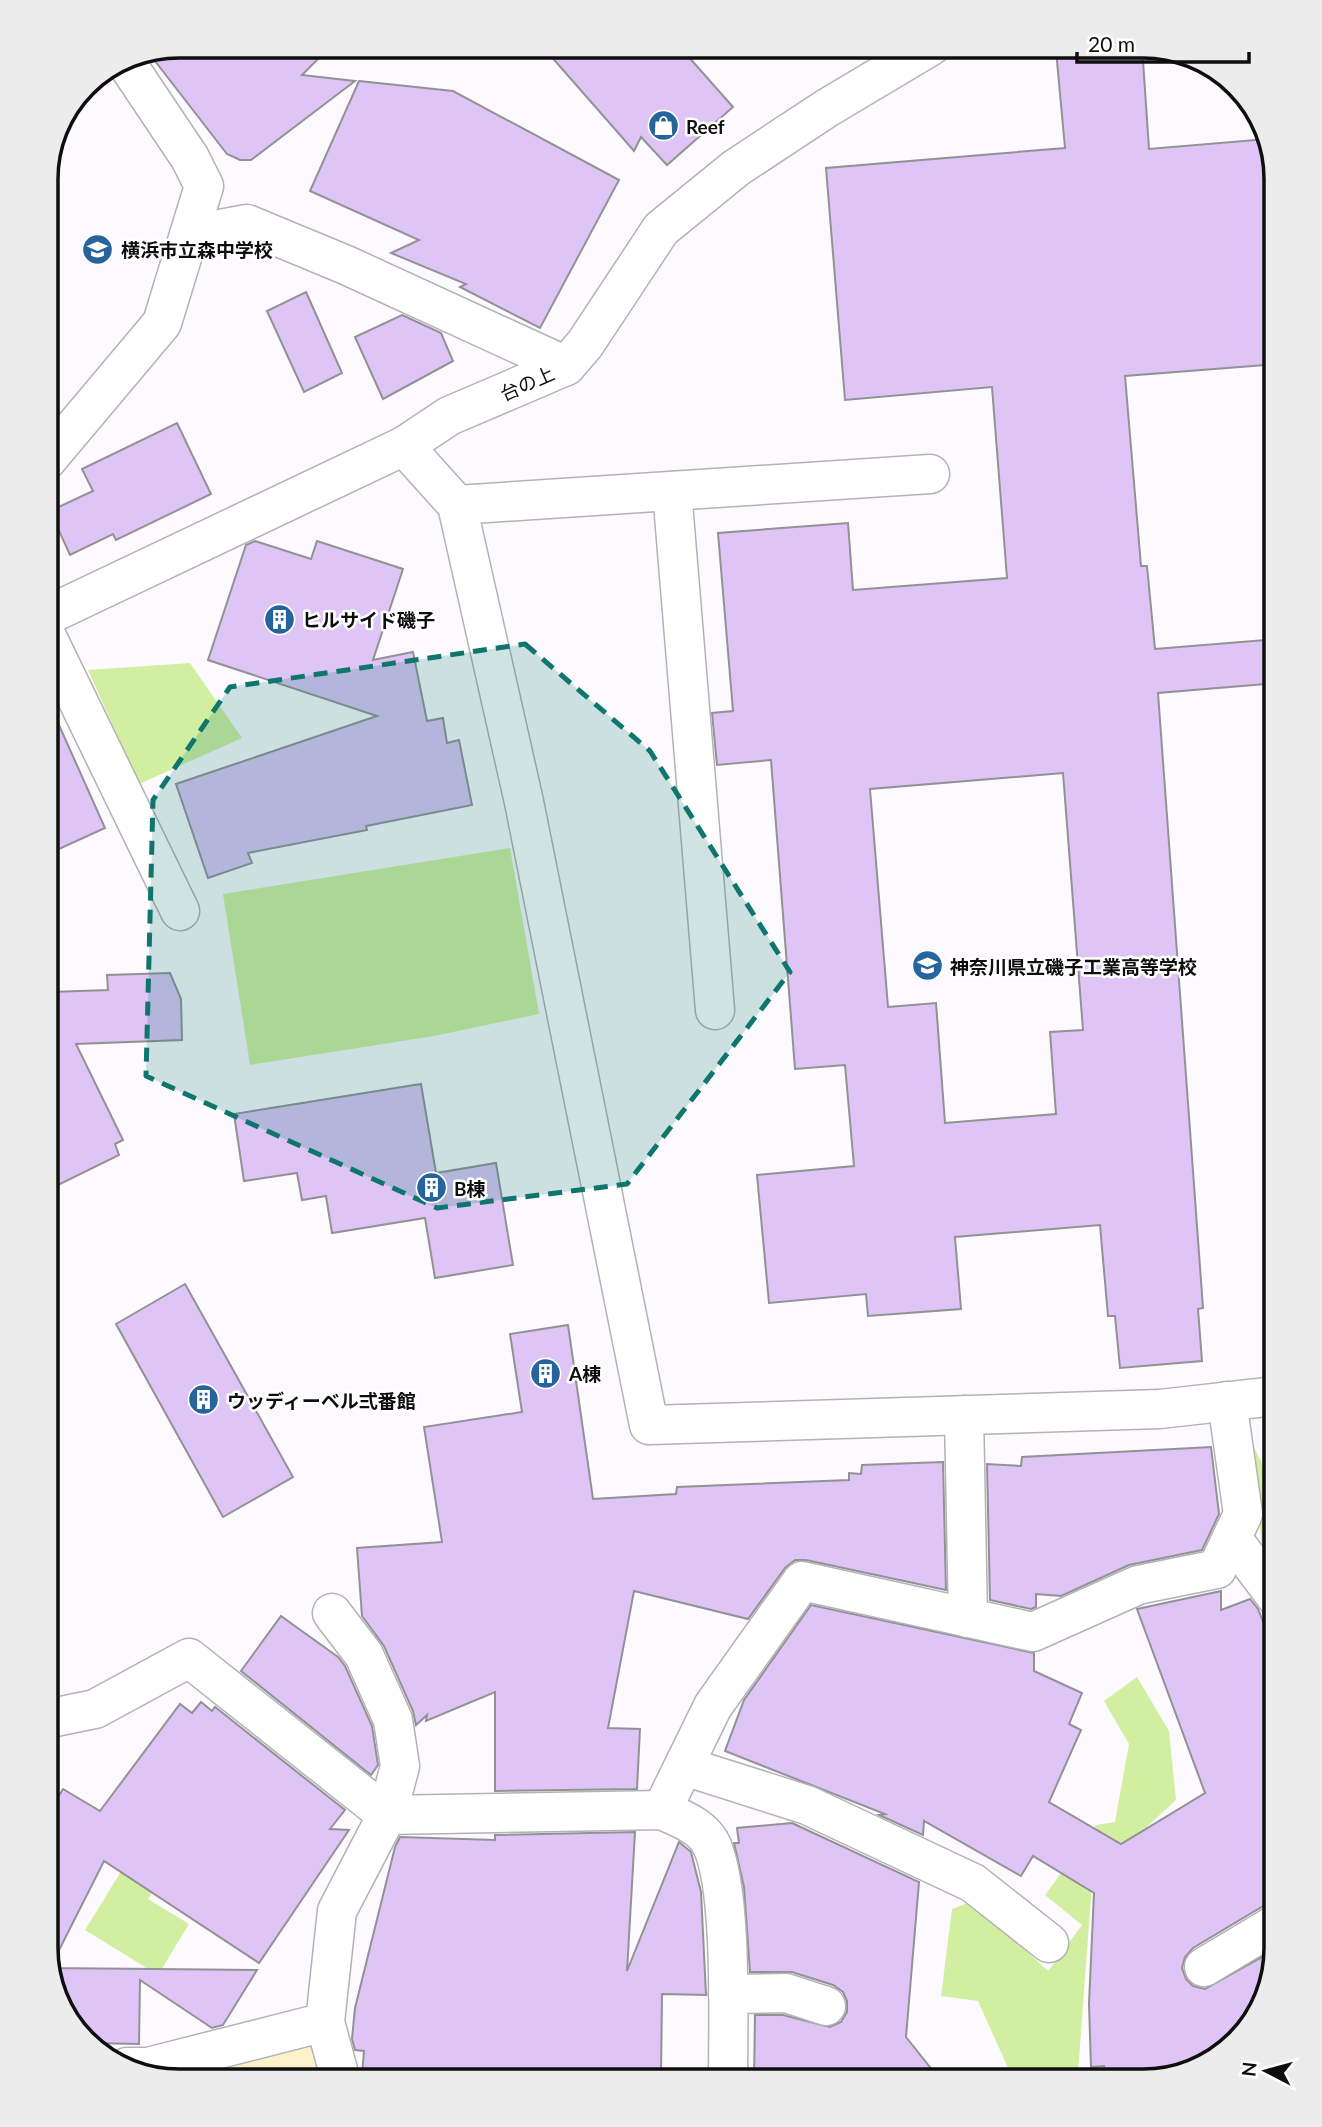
<svg xmlns="http://www.w3.org/2000/svg" width="1322" height="2127" font-family="Lato,'Noto Sans JP',sans-serif">
<style>
.green{fill:#d2efa1}
.sand{fill:#fbf2cc}
.building{fill:#dec5f6;stroke:#939195;stroke-width:2;fill-rule:evenodd}
.lines{fill:none;stroke-linecap:round;stroke-linejoin:round}
.minor-casing{stroke:#b3b2b5;stroke-width:41}
.minor{stroke:#fff;stroke-width:38}
.marked{fill:#0f766e;fill-opacity:0.2;stroke:#0f766e;stroke-width:5;stroke-dasharray:14 9;stroke-linejoin:round}
.labels{text-anchor:middle;dominant-baseline:central;stroke-width:5;stroke-linejoin:round;paint-order:stroke}
.poi-label{font-size:19px;font-weight:bold;fill:#0e0e0f;stroke:#fff;text-anchor:start}
.street-label{font-size:19px;fill:#0e0e0f;stroke:#fff}
.rim{fill:none;stroke:#0e0e0f;stroke-width:3.5}
</style>
<rect width="100%" height="100%" fill="#fcfafe"/>
<g class="green">
<polygon points="190,663 242,738 139,784 88,670"/>
<polygon points="510,848 539,1014 434,1036 250,1065 223,894"/>
<polygon points="1252,1443 1276,1492 1276,1569 1262,1548"/>
<polygon points="1137,1677 1169,1731 1176,1800 1113,1858 1092,1884 1078,2073 1081,2081 1014,2081 978,2001 941,1996 952,1909 973,1901 1048,1971 1082,1925 1045,1895 1096,1825 1115,1822 1129,1744 1104,1701"/>
<polygon points="160,1808 164,1873 148,1899 189,1924 158,1975 85,1930"/>
</g>
<polygon class="sand" points="311,2038 323,2081 170,2081"/>
<g class="building">
<polygon points="178,46 331,46 302,75 355,81 251,160 240,160 227,154 148,52"/>
<polygon points="542,46 679,46 733,107 667,165 641,137 634,151"/>
<path d="M 1101,46 L 1142,46 L 1149,149 L 1267,139 L 1277,178 L 1277,364 L 1125,376 L 1141,566 L 1147,566 L 1155,649 L 1277,639 L 1277,683 L 1158,693 L 1203,1308 L 1198,1309 L 1202,1361 L 1120,1368 L 1115,1316 L 1108,1316 L 1100,1225 L 955,1237 L 961,1309 L 868,1316 L 866,1294 L 769,1303 L 757,1175 L 854,1166 L 845,1065 L 795,1069 L 771,760 L 717,765 L 712,713 L 733,711 L 718,533 L 848,523 L 853,590 L 1007,578 L 992,387 L 845,400 L 826,168 L 1065,148 L 1056,50 ZM 1063,773 L 1083,1030 L 1050,1032 L 1056,1114 L 945,1123 L 936,1003 L 888,1007 L 870,789 Z"/>
<polygon points="359,81 453,91 619,180 540,328 460,287 466,284 391,253 419,240 310,191"/>
<polygon points="306,292 342,373 304,392 267,311"/>
<polygon points="402,315 441,333 453,361 383,399 355,337"/>
<polygon points="177,423 211,494 116,540 113,534 70,555 50,511 93,491 82,469"/>
<polygon points="255,541 311,559 317,541 403,569 373,660 413,652 427,721 443,718 447,743 459,740 472,805 366,826 367,830 248,853 252,863 208,878 176,784 377,716 208,660 246,545"/>
<polygon points="46,696 105,828 46,855"/>
<polygon points="170,973 181,999 182,1040 76,1044 123,1140 115,1144 119,1155 46,1191 46,983 50,992 108,990 107,975"/>
<polygon points="421,1084 436,1173 496,1163 513,1265 435,1278 425,1218 332,1233 326,1196 302,1200 297,1173 244,1181 234,1114"/>
<polygon points="185,1284 293,1477 223,1517 116,1324"/>
<polygon points="568,1325 593,1499 676,1494 677,1487 849,1480 849,1473 861,1474 862,1465 943,1462 946,1590 806,1560 795,1560 785,1568 748,1619 634,1591 608,1728 640,1729 637,1789 495,1791 495,1692 426,1721 427,1715 416,1725 413,1711 384,1646 362,1616 357,1548 442,1542 424,1427 522,1412 510,1334"/>
<polygon points="1211,1447 1219,1514 1202,1550 1129,1565 1061,1596 1036,1594 1036,1607 1031,1609 990,1600 987,1464 1021,1466 1022,1457"/>
<polygon points="1221,1591 1221,1610 1250,1599 1258,1609 1277,1657 1276,1902 1265,1905 1193,1948 1185,1957 1182,1968 1186,1979 1193,1986 1205,1989 1276,1949 1259,2015 1203,2068 1144,2082 1105,2081 1104,2066 1091,2067 1089,2004 1094,1893 1033,1856 1021,1876 924,1821 923,1835 879,1815 885,1814 725,1751 744,1700 811,1605 1034,1653 1034,1671 1082,1693 1069,1724 1081,1730 1049,1802 1121,1844 1205,1793 1137,1609"/>
<polygon points="281,1616 338,1657 345,1666 372,1726 378,1765 371,1775 241,1671"/>
<polygon points="201,1702 212,1711 215,1707 345,1810 330,1829 349,1830 259,1963 104,1861 50,1968 257,1970 223,2025 212,2028 140,1980 139,2044 91,2043 59,2008 46,1949 46,1817 63,1789 100,1811 180,1704 192,1713"/>
<polygon points="792,1823 919,1882 906,2037 941,2081 754,2081 755,2015 783,2015 830,2027 841,2022 847,2012 847,2001 843,1992 833,1985 792,1972 750,1972 744,1887 734,1843 739,1843 737,1828"/>
<polygon points="635,1832 627,1971 679,1842 691,1852 701,1892 706,1995 662,1994 661,2076 638,2075 638,2081 419,2081 362,2075 364,2051 355,2050 352,2039 355,2008 395,1847 400,1837 495,1840 495,1835"/>
</g>
<g class="lines">
<defs>
<g id="minor">
<polyline points="189,235 247,224 346,265 566,366"/>
<polyline points="404,446 457,505 524,802 649,1425 1160,1409 1276,1396"/>
<polyline points="46,461 162,323 204,186 190,158 123,58"/>
<polyline points="672,491 715,1010"/>
<polyline points="457,505 930,474"/>
<polyline points="46,616 404,446 449,416 566,366 585,344 661,229 736,168 827,108 931,46"/>
<polyline points="46,635 180,911"/>
<polyline points="964,1415 968,1618"/>
<polyline points="1232,1538 1276,1597"/>
<polyline points="332,1613 364,1655 393,1720 400,1766 387,1815 337,1911 325,2022 341,2081"/>
<path d="M 46,1719 L 95,1709 L 189,1658 L 387,1815 L 662,1810 C 679,1818 700,1825 710,1842 C 733,1883 728,2026 728,2078"/>
<polyline points="684,1766 807,1805 973,1883 1049,1943"/>
<polyline points="662,1810 713,1706 802,1581 1033,1632 1138,1585 1217,1569 1243,1514 1227,1401"/>
<polyline points="1204,1967 1276,1924"/>
<polyline points="728,1994 786,1993 826,2006"/>
<polyline points="127,2067 148,2067 325,2022"/>
</g>
</defs>
<use href="#minor" class="minor-casing"/>
<use href="#minor" class="minor"/>
</g>
<path class="marked" d="M 525,644 L 650,751 L 790,972 L 627,1184 L 437,1208 L 146,1076 L 153,800 L 230,687 Z"/>
<defs>
<symbol id="shop-disc" viewBox="-11 -11 22 22"><circle r="9.5" fill="#26649b" stroke="#fff"/><path d="M-5-2.5h2.3a2.7 3.5 0 0 1 5.4 0H5L5.5 6h-11ZM-1.5-2.5h3a1.5 2.3 0 0 0-3 0Z" fill="#fff"/></symbol>
<symbol id="school-disc" viewBox="-11 -11 22 22"><circle r="9.5" fill="#26649b" stroke="#fff"/><path d="M0-5L7-2L0 1L-7-2ZM-4 1L0 2.5L4 1V4Q0 6-4 4Z" fill="#fff"/></symbol>
<symbol id="building-disc" viewBox="-11 -11 22 22"><circle r="9.5" fill="#26649b" stroke="#fff"/><path d="M-4-6H4V6H1V3H-1V6H-4ZM-2.5-4.3h1.7v1.8h-1.7ZM.8-4.3h1.7v1.8H.8ZM-2.5-1h1.7V.8h-1.7ZM.8-1h1.7V.8H.8Z" fill="#fff"/></symbol>
</defs>
<g fill-rule="evenodd">
<use href="#shop-disc" x="646" y="108" width="35" height="35"/>
<use href="#school-disc" x="80" y="232" width="35" height="35"/>
<use href="#building-disc" x="262" y="602" width="35" height="35"/>
<use href="#school-disc" x="910" y="948" width="35" height="35"/>
<use href="#building-disc" x="414" y="1170" width="35" height="35"/>
<use href="#building-disc" x="528" y="1356" width="35" height="35"/>
<use href="#building-disc" x="186" y="1382" width="35" height="35"/>
</g>
<g class="labels">
<g class="poi-label">
<text x="686" y="126">Reef</text>
<text x="121" y="249">横浜市立森中学校</text>
<text x="302" y="619">ヒルサイド磯子</text>
<text x="950" y="966">神奈川県立磯子工業高等学校</text>
<text x="454" y="1188">B棟</text>
<text x="569" y="1373">A棟</text>
<text x="227" y="1400">ウッディーベル弍番館</text>
</g>
<g class="street-label">
<text transform="translate(527 383) rotate(-24)">台の上</text>
</g>
</g>
<path d="M0 0H1322V2127H0ZM179 58H1143A121 121 0 0 1 1264 179V1948A121 121 0 0 1 1143 2069H179A121 121 0 0 1 58 1948V179A121 121 0 0 1 179 58Z" fill="#ececec" fill-rule="evenodd"/>
<path class="rim" d="M179 58H1143A121 121 0 0 1 1264 179V1948A121 121 0 0 1 1143 2069H179A121 121 0 0 1 58 1948V179A121 121 0 0 1 179 58Z"/>
<g transform="translate(1266 2071) rotate(276)" stroke="#ffffff" stroke-width="5" paint-order="stroke">
<path d="M0-5L12 26L0 18L-12 26Z" fill="#0e0e0f"/>
<text y="-10" font-size="19" font-weight="bold" text-anchor="middle" fill="#0e0e0f">N</text>
</g>
<path d="M1077 52v10h172v-10" fill="none" stroke="#0e0e0f" stroke-width="3.5"/>
<text x="1088" y="52" font-size="21" fill="#0e0e0f" stroke="#ffffff" stroke-width="5" paint-order="stroke">20 m</text>
</svg>
